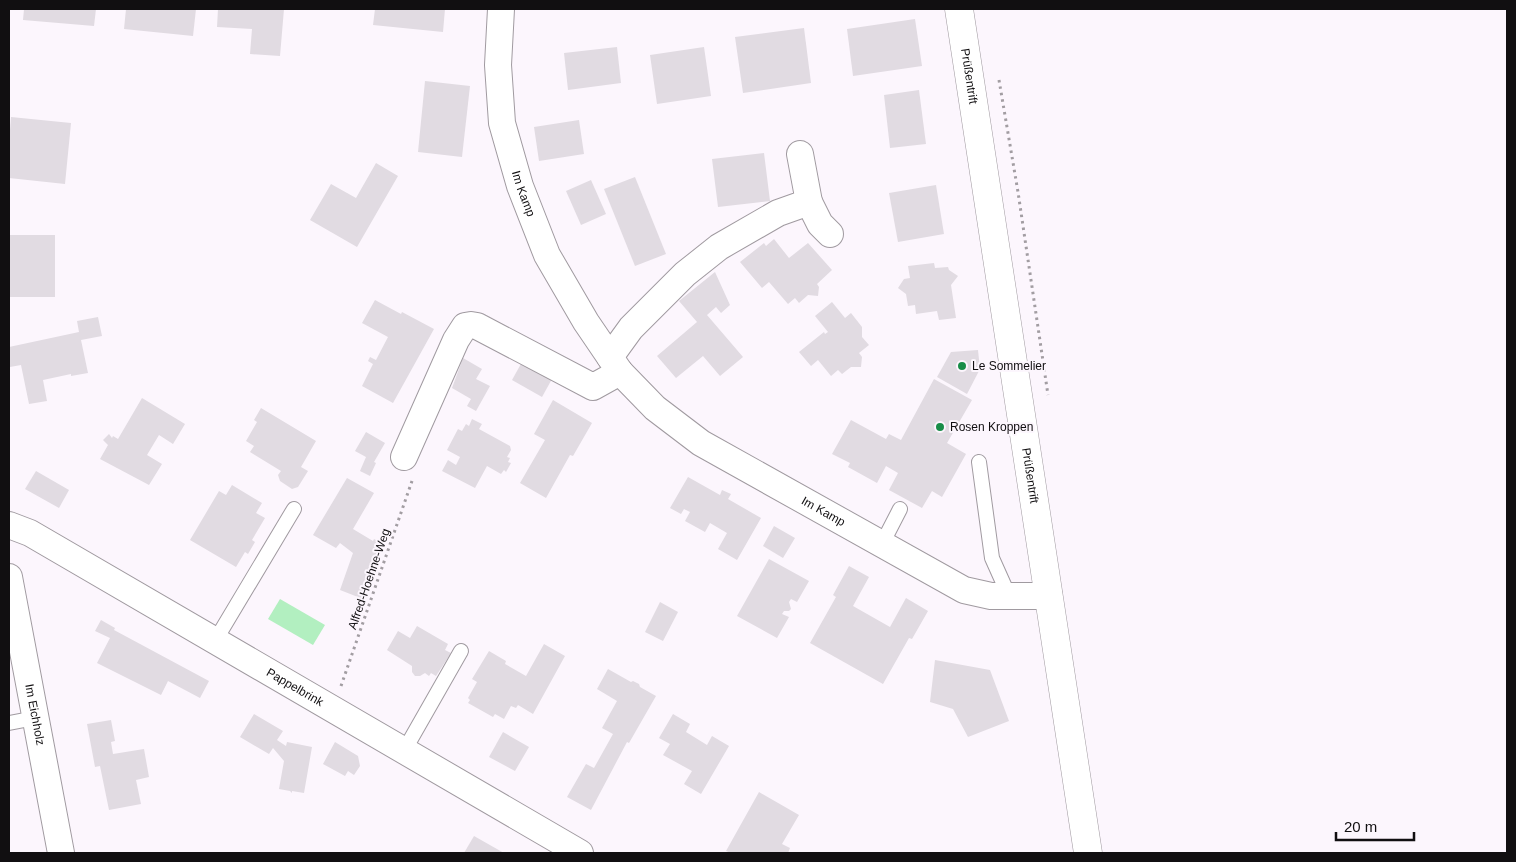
<svg xmlns="http://www.w3.org/2000/svg" width="1516" height="862" font-family="Helvetica,sans-serif">
<style>
.water{fill:#b2efc0}
.building{fill:#e1dbe2}
.lines{fill:none;stroke-linecap:round;stroke-linejoin:round}
.lane-casing{stroke:#a09aa0;stroke-width:16}
.street-casing{stroke:#a09aa0;stroke-width:28}
.secondary-casing{stroke:#a09aa0;stroke-width:29}
.path{stroke:#a29da2;stroke-width:3;stroke-dasharray:2.5 4;stroke-linecap:butt}
.lane{stroke:#fff;stroke-width:14}
.street{stroke:#fff;stroke-width:26}
.secondary{stroke:#fff;stroke-width:28}
.poi-dot{fill:#188d48;stroke:#fcf6fd;stroke-width:2}
.labels{text-anchor:middle;dominant-baseline:central;stroke-width:4;stroke-linejoin:round;paint-order:stroke}
.street-label{font-size:12px;fill:#110f11;stroke:#fcf6fd}
.poi-label{font-size:12px;fill:#110f11;stroke:#fcf6fd;text-anchor:start}
</style>
<rect width="100%" height="100%" fill="#fcf6fd"/>
<polygon class="water" points="280,599 325,625 313,645 268,619"/>
<g class="building">
<polygon points="24,9 96,9 94,26 23,20"/>
<polygon points="126,9 196,9 193,36 124,29"/>
<polygon points="218,9 284,9 280,56 250,54 252,29 217,27"/>
<polygon points="375,9 445,9 443,32 373,25"/>
<polygon points="915,19 922,66 853,76 847,29"/>
<polygon points="804,28 811,83 743,93 735,37"/>
<polygon points="617,47 621,83 568,90 564,53"/>
<polygon points="704,47 711,96 657,104 650,55"/>
<polygon points="425,81 470,86 462,157 418,152"/>
<polygon points="919,90 926,144 890,148 884,95"/>
<polygon points="11,117 71,123 65,184 9,178 9,143"/>
<polygon points="579,120 584,154 539,161 534,127"/>
<polygon points="764,153 770,201 718,207 712,159"/>
<polygon points="376,163 398,176 357,247 310,220 331,184 356,198"/>
<polygon points="635,177 666,254 635,266 604,189"/>
<polygon points="591,180 606,214 581,225 566,191"/>
<polygon points="936,185 944,234 898,242 889,193"/>
<rect x="9" y="235" width="46" height="62"/>
<polygon points="774,239 789,258 808,243 832,270 817,284 819,287 818,296 808,295 799,303 795,298 788,304 769,282 762,288 740,262 764,243 766,246"/>
<polygon points="934,263 935,268 948,267 949,270 958,276 951,285 956,318 939,320 937,311 916,314 915,305 908,306 906,294 898,288 904,279 910,278 908,266"/>
<polygon points="715,272 730,305 721,313 716,307 707,315 743,357 720,376 703,356 676,378 657,356 697,322 679,301"/>
<polygon points="375,300 401,314 402,312 434,329 393,403 362,386 373,364 368,361 370,357 376,360 388,337 362,323"/>
<polygon points="832,302 845,318 851,313 862,327 862,337 869,345 859,353 862,357 861,367 851,367 842,374 838,370 831,376 818,360 811,366 799,352 824,332 825,334 828,332 815,316"/>
<polygon points="98,317 102,336 81,340 88,373 71,376 71,374 43,380 47,401 29,404 21,365 10,367 9,347 79,332 77,321"/>
<polygon points="978,350 980,369 967,394 937,377 951,352"/>
<polygon points="463,358 482,369 476,379 490,386 476,411 467,406 471,399 452,388"/>
<polygon points="522,362 552,379 542,397 512,380"/>
<polygon points="934,379 972,400 947,443 966,454 942,497 932,491 922,508 889,490 898,473 886,466 877,483 848,467 850,463 832,454 851,420 886,439 889,434 901,440"/>
<polygon points="142,398 185,424 173,444 159,435 147,455 162,464 149,485 100,459 108,445 103,440 109,434 112,438 113,436 118,439"/>
<polygon points="553,400 592,423 573,456 570,455 546,498 520,483 545,440 534,434"/>
<polygon points="261,408 316,441 301,467 308,471 298,487 292,489 280,481 278,475 281,471 250,452 254,446 246,441 257,422 254,420"/>
<polygon points="472,419 482,424 479,429 510,446 511,450 507,457 510,458 508,462 511,463 506,472 504,470 501,474 487,466 475,488 442,471 448,460 456,465 460,457 447,450 458,429 462,431 466,424 469,426"/>
<polygon points="366,432 385,443 374,462 376,463 370,476 360,471 366,457 355,451"/>
<polygon points="36,471 69,490 59,508 25,489"/>
<polygon points="688,477 720,495 722,490 731,494 728,499 761,518 737,560 718,549 727,533 710,523 705,532 685,521 690,512 684,509 681,514 670,508"/>
<polygon points="347,478 374,493 353,529 373,541 374,539 383,544 363,599 340,590 353,553 340,543 336,548 313,535"/>
<polygon points="232,485 262,503 256,513 265,518 252,540 255,542 248,554 245,552 236,567 190,540 219,491 226,495"/>
<polygon points="774,526 795,538 783,558 763,546"/>
<polygon points="769,559 809,581 797,602 791,599 789,602 791,609 789,611 784,611 782,614 789,617 777,638 737,616"/>
<polygon points="849,566 869,577 853,606 890,627 906,598 928,611 912,639 909,638 883,684 810,643 836,597 833,595"/>
<polygon points="660,602 678,612 663,641 645,632"/>
<polygon points="101,620 115,628 114,630 209,681 200,698 168,681 161,695 97,663 110,638 95,631"/>
<polygon points="417,626 448,644 445,650 451,653 436,676 431,673 429,676 425,673 420,676 415,676 412,672 412,666 387,650 398,631 410,638"/>
<polygon points="544,644 565,656 533,714 518,705 516,708 511,706 504,719 495,714 493,717 468,703 470,700 468,698 477,682 472,679 489,651 506,661 505,664 526,676"/>
<polygon points="935,660 990,670 1009,721 968,737 953,709 930,702"/>
<polygon points="608,669 631,682 633,681 639,684 640,687 656,696 629,743 627,742 591,810 567,797 586,764 594,768 613,734 602,728 617,701 597,689"/>
<polygon points="254,714 283,731 277,740 286,746 287,742 312,747 304,793 292,791 292,793 290,791 279,789 284,761 273,748 269,754 240,737"/>
<polygon points="673,714 690,724 686,732 707,745 712,736 729,746 701,794 684,784 692,771 663,755 670,744 659,738"/>
<polygon points="111,720 115,741 111,742 113,754 144,749 149,777 136,780 141,804 109,810 100,766 95,767 87,724"/>
<polygon points="503,732 529,747 515,771 489,757"/>
<polygon points="335,742 358,756 360,766 354,775 348,771 345,776 323,764"/>
<polygon points="759,792 799,815 782,844 790,848 788,853 731,853 726,851"/>
<polygon points="474,836 504,853 464,853"/>
</g>
<g class="lines">
<defs>
<g id="lane">
<polyline points="979,462 992,558 1009,596"/>
<polyline points="882,544 900,509"/>
<polyline points="215,641 294,509"/>
<polyline points="9,723 35,718"/>
<polyline points="404,751 461,651"/>
</g>
<g id="street">
<path id="s1" d="M 501,9 L 498,65 L 502,123 L 520,186 L 547,255 L 586,322 L 620,372 L 655,408 L 701,443 L 964,590 L 991,596 L 1049,596"/>
<polyline points="809,202 820,224 830,234"/>
<polyline points="610,357 631,328 685,274 719,247 778,213 809,202 800,154"/>
<polyline points="404,457 456,340 465,326 471,325 477,326 593,387 620,372"/>
<path id="s2" d="M 9,525 L 30,533 L 580,853"/>
<path id="s3" d="M 9,577 L 61,853"/>
</g>
<g id="secondary">
<path id="s4" d="M 959,9 L 1088,853"/>
</g>
</defs>
<use href="#lane" class="lane-casing"/>
<use href="#street" class="street-casing"/>
<use href="#secondary" class="secondary-casing"/>
<g class="path">
<polyline points="999,80 1018,192 1048,395"/>
<polyline points="341,686 412,481"/>
</g>
<use href="#lane" class="lane"/>
<use href="#street" class="street"/>
<use href="#secondary" class="secondary"/>
</g>
<g class="poi-dot">
<circle cx="962" cy="366" r="5"/>
<circle cx="940" cy="427" r="5"/>
</g>
<g class="labels">
<g class="street-label">
<text stroke="none"><textPath href="#s4" startOffset="68">Prüßentrift</textPath></text>
<text stroke="none"><textPath href="#s1" startOffset="188">Im Kamp</textPath></text>
<text stroke="none"><textPath href="#s4" startOffset="472">Prüßentrift</textPath></text>
<text stroke="none"><textPath href="#s1" startOffset="640">Im Kamp</textPath></text>
<text transform="translate(369 579) rotate(-71)">Alfred-Hoehne-Weg</text>
<text stroke="none"><textPath href="#s2" startOffset="329">Pappelbrink</textPath></text>
<text stroke="none"><textPath href="#s3" startOffset="140">Im Eichholz</textPath></text>
</g>
<g class="poi-label">
<text x="972" y="366">Le Sommelier</text>
<text x="950" y="427">Rosen Kroppen</text>
</g>
</g>
<rect width="1516" height="862" fill="none" stroke="#110f11" stroke-width="20"/>
<path d="M1336 832v8h78v-8" fill="none" stroke="#110f11" stroke-width="2.5"/>
<text x="1344" y="832" font-size="15" fill="#110f11" stroke="#fcf6fd" stroke-width="4" paint-order="stroke">20 m</text>
</svg>
